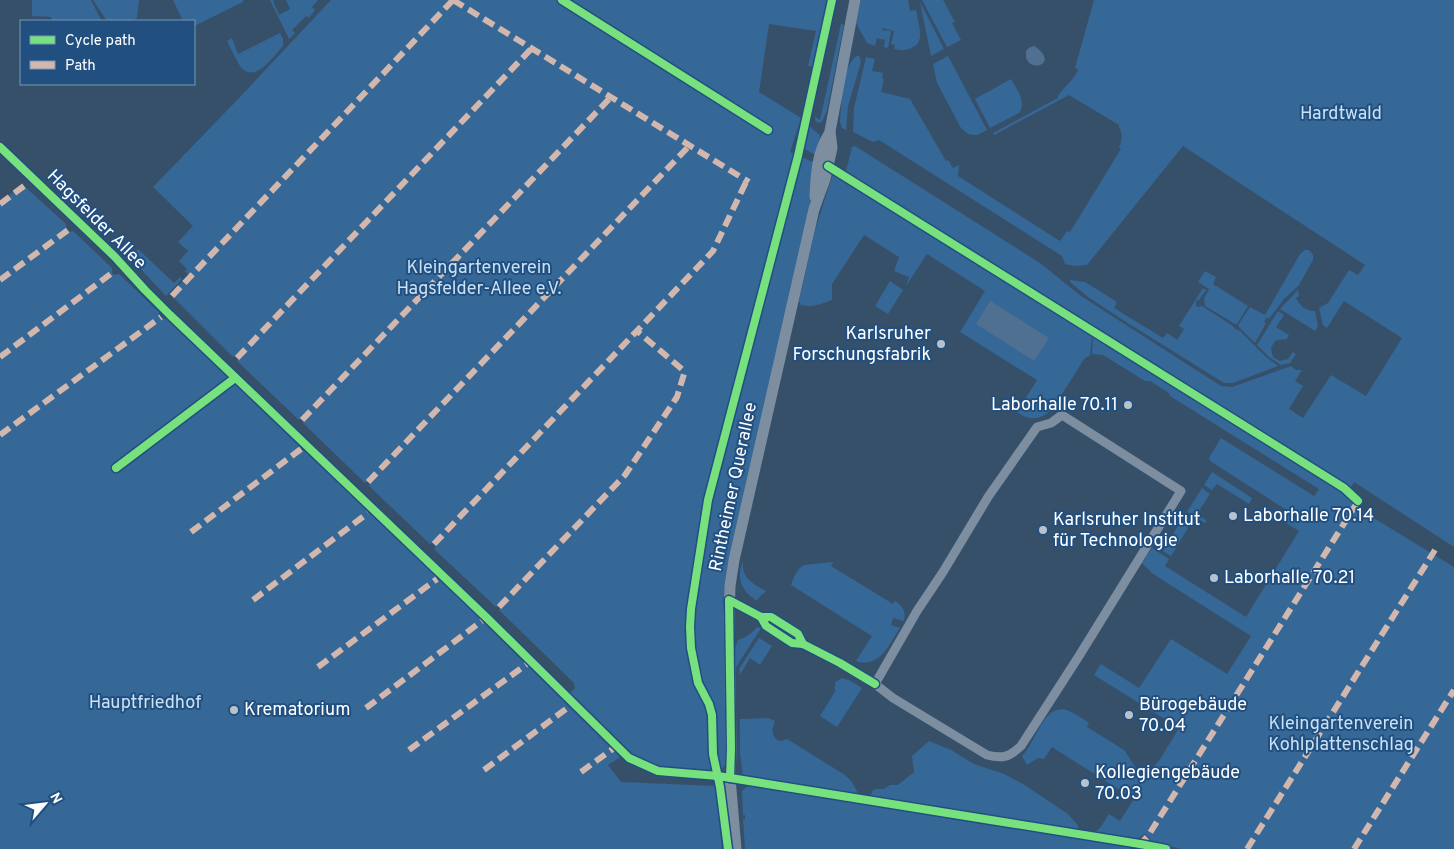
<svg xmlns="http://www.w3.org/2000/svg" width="1454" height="849" font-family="Overpass,sans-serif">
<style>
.green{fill:#356797}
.water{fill:#4f7091}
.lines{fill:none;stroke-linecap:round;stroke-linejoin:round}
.minor{stroke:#7d8ea0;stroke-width:9}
.tertiary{stroke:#7d8ea0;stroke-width:11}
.quiet{stroke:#d1b7ad;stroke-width:6;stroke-dasharray:12 6;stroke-linecap:butt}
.cycleway-casing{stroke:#215080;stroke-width:11}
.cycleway{stroke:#77e17e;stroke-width:8}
.poi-dot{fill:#b9c2cb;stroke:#215080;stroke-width:2}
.labels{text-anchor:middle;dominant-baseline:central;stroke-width:4;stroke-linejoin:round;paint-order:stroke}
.park-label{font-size:18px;fill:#cae1f6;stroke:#215080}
.street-label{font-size:18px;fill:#fff;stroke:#215080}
.poi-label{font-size:18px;fill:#fff;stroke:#215080;text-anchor:start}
</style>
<rect width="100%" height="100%" fill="#37506a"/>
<g class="green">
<polygon points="32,0 91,0 101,20 98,21 53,21 51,17 32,16"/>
<polygon points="93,0 139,0 137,18 130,21 107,21"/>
<polygon points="173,0 243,0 243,2 194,26 194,21 183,21"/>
<polygon points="270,0 275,0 273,1 279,15 290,9 286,0 318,0 312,7 315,10 309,18 306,16 292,30 295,33 289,39"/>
<polygon points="331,0 828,0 814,67 808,66 816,31 769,24 759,92 801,118 790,152 815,163 809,213 725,586 723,602 726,752 725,765 721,770 697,770 660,766 634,757 569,694 575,688 574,683 499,610 500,609 498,606 496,607 434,549 436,547 432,543 430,544 369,486 370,484 367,481 365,483 303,423 304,421 301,418 299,420 237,361 238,359 235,356 233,357 170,294 189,275 185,271 187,269 179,261 188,251 178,242 193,226 153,187 240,97"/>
<path d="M 861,0 L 908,0 L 910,11 L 916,10 C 917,17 920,26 920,34 C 921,48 906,52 894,49 L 895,45 L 891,44 L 894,31 L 883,28 L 882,31 L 884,30 L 891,31 L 888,48 L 884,47 L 885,40 L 877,38 L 875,46 L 867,43 L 856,23 Z"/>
<polygon points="922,0 943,0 955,22 952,23 961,40 947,47"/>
<path d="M 1094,0 L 1454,0 L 1454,547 L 1354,482 L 1349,490 L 847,174 L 846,171 L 852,147 L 855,146 L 1040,263 L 1081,296 L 1221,386 L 1232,387 L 1291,366 L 1296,370 L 1302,370 L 1295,381 L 1303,386 L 1289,409 L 1303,418 L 1331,375 L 1366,396 L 1402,338 L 1344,301 L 1327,328 L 1323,325 L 1319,308 L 1328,303 L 1349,270 L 1358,275 L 1365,265 L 1183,146 L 1087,265 L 1074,266 L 1065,264 L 1062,256 L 879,140 L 873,142 L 853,132 L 854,108 L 866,57 L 875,59 L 872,71 L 883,73 L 882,78 L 884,79 L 881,92 L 910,99 L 946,161 L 948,160 L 953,168 L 959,165 L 958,176 L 1060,241 L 1067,231 L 1070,232 L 1121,149 L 1119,147 C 1122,139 1123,134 1119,127 L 1119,125 L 1069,95 L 994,135 L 993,133 L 1058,98 L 1058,96 C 1064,86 1074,81 1078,69 L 1075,68 Z"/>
<polygon points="920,2 944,49 931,56"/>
<polygon points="841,24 844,25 827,110 822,122 817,123 815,119 815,116 820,120"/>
<path d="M 280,33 L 283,39 L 283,46 C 273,57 254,85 240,66 C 235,58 231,49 227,41 L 232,38 L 238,54 Z"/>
<path d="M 859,55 L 861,62 L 848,106 L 846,130 L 842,128 L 840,122 C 842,104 841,62 859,55 Z"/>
<polygon points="948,56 987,130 977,135 973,135 968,134 961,128 937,83 933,64"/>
<path d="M 1011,79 C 1017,90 1027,102 1019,113 L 990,128 L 975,99 Z"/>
<polygon points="808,125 820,135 817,156 805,149 803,145"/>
<path d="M 835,174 L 876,197 L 1342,489 L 1354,500 L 1355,502 L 1354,506 L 1454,567 L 1454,849 L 1183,849 L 1148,842 L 1150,838 L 1145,834 L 1139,838 L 1134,839 L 748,779 L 743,777 L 740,753 L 740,719 L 768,718 L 775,721 C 772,729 771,734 777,740 L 781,741 L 787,739 L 845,775 L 852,782 L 859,795 L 870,796 L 873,790 L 877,789 L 884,789 L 890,785 L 898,785 L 914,772 L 912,756 L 929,741 L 951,750 L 974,764 L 1004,774 L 1023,784 L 1068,814 L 1077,824 L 1080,831 L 1093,833 L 1100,828 L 1109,814 L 1120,821 L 1134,799 L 1052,747 L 1044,759 L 1038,758 L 1027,765 L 1022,756 C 1036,743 1044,700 1069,711 C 1076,714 1083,719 1089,723 L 1087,727 L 1124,750 C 1131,758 1137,779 1151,770 C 1154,767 1156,763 1159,761 L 1179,728 L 1094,675 L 1101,664 L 1139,688 L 1171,639 L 1227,674 L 1251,636 L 1153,574 L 1142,563 L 1152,548 L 1169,559 L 1165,566 L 1246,617 L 1299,531 L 1278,518 L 1285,509 L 1210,461 L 1209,458 L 1221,438 L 1314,496 L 1319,489 L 1170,396 L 1169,393 L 1150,381 L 1145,381 L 1103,355 L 1092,354 L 1093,339 L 1092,338 L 1090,355 L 1084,359 C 1078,369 1072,379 1065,389 C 1054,408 1041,429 1017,412 L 1037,380 L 960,332 L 985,291 L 927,254 L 906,286 L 909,277 L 894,271 L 899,257 L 864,235 L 832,284 L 832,300 C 821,304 812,308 801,305 L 799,301 L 815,230 L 832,177 Z"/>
<path d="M 23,185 L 66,224 L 66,227 L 70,232 L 73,231 L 112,268 L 112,273 L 114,275 L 119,274 L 159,312 L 159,315 L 162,318 L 166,319 L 230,379 L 115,467 L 118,470 L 234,383 L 298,444 C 298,448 303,451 307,452 L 368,510 L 368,513 L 370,515 L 373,513 L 434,573 L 439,581 L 443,580 L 480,617 L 480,620 L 484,623 L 486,622 L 525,660 L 528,665 L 530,665 L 571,707 L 573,707 L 613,746 L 612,747 L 622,756 L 608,765 L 621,782 L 716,786 L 722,849 L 0,849 L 0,202 Z"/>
<polygon points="127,249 132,254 138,249 174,283 180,277 182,279 166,296 125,252"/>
<polygon points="1305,250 1309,250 1313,255 1313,260 1299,285 1284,299 1269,319 1267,317 1264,322 1266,323 1255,343 1239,327 1238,325 1250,307 1265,315 1300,254"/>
<polygon points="1205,271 1216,277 1213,284 1248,306 1237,324 1235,324 1205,306 1204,299 1209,289 1198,282"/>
<polygon points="1070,280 1085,282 1117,302 1114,308 1163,338 1167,333 1177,340 1184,329 1179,326 1203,288 1206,290 1199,300 1196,301 1196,306 1198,307 1202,306 1233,326 1235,329 1240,331 1266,357 1278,366 1233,383 1224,383 1123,320 1088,297 1070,282"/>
<polygon points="890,281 903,290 888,314 875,306"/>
<path d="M 1298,290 L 1299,296 L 1296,298 C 1300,306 1306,311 1315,311 L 1318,326 L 1315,331 L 1280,309 Z"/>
<polygon points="1278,311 1284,315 1276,327 1289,335 1286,340 1284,339 1275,341 1271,348 1273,357 1280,361 1288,359 1293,352 1296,354 1290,363 1281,365 1269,357 1257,345"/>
<polygon points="1212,472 1252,498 1249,504 1217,484 1212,490 1204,485"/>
<polygon points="1202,488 1210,494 1197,514 1207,521 1205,523 1187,512"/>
<polygon points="1182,519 1187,522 1188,528 1171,556 1163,551"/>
<path d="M 743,561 C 741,578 753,584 766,591 L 762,595 L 761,595 L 757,601 C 741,591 736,578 743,561 Z"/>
<path d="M 833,562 L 831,566 L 893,604 L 895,601 C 903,606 906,612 904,621 L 893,618 L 891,625 L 900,628 C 889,644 880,669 856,661 L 872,636 L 791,585 C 793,578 797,569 804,565 Z"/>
<path d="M 757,627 L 761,628 L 735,669 L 737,756 L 735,648 L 738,640 C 743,639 754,632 757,627 Z"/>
<polygon points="759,638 772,646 760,665 750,658 740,675 739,669"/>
<polygon points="842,678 849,680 862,688 837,727 820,716 836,690 834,688 836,684 834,683"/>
<polygon points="748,786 810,793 958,816 958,819 961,819 962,817 1128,845 1131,849 745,849 743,819 745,819 745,815 743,815 742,791"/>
</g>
<g class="water">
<path d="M 1034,46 C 1063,65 1024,75 1026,53 C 1026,49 1030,47 1034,46 Z"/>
<polygon points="990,301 1049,338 1034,361 976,324"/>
</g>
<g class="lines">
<g class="minor">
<polyline points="0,147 115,257 145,290 170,315"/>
<polyline points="729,600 761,617 771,617 798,634 803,644"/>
<path d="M 761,617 L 766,626 L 792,643 L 803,644 L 840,663 L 875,684 L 893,698 L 987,755 C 1003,759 1009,757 1021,746 L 1079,656 L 1181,491 L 1062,415 L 1051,423 L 1037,427 L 988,497 L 943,572 L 917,611 L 875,684"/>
</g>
<g class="tertiary">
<path d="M 815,197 C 816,174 817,153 829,134"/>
<polyline points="736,849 730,778 731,749 729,616 730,586 734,560 814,209 825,179 832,148 830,131 855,0"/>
</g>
<g class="quiet">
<polyline points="453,0 749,182"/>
<polyline points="0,204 24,186"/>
<polyline points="0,280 68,230"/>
<polyline points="172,296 453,0"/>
<polyline points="0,357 112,273"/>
<polyline points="237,358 532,48"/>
<polyline points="302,420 611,97"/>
<polyline points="0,435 161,317"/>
<polyline points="368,482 690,145"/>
<polyline points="191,532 301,449"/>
<polyline points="434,544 713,251 747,180"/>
<polyline points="253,600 368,513"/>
<polyline points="499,607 625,475 677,397 684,374 683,370 637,331"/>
<polyline points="318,667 437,579"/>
<polyline points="366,708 482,621"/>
<polyline points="409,750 527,664"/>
<polyline points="484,770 570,706"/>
<polyline points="581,772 614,748"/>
<polyline points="1138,843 1140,844 1148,836 1355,506 1358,501 1356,499"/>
<polyline points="1247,849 1435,550"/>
<polyline points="1354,849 1454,690"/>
</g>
<defs>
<g id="cycleway">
<polyline points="562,0 768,130"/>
<polyline points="0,147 115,257 145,290 170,315 488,619 629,758 658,771 718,776 1140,844 1166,849"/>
<polyline points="828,166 1344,488 1358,501"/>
<polyline points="116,468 235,378"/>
<polyline points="761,617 766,626 792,643 803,644 840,663 875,684"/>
<polyline points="730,778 731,749 729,600 761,617 771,617 798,634 803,644"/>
<polyline points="728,849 720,787 713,754 712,715 709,704 698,683 691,648 690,627 691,609 708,500 798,156 832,0"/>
</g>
</defs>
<use href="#cycleway" class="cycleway-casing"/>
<use href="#cycleway" class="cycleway"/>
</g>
<g class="poi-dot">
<circle cx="941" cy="344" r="5"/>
<circle cx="1128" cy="405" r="5"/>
<circle cx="1233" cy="516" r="5"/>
<circle cx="1043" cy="530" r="5"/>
<circle cx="1214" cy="578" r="5"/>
<circle cx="234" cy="710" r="5"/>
<circle cx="1129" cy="715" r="5"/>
<circle cx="1085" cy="783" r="5"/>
</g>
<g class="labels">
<g class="park-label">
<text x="1341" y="114">Hardtwald</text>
<text x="479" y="268">Kleingartenverein<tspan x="479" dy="21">Hagsfelder-Allee e.V.</tspan></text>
<text x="145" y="703">Hauptfriedhof</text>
<text x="1341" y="724">Kleingartenverein<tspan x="1341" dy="21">Kohlplattenschlag</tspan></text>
</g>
<g class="street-label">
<text transform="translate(96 220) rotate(45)">Hagsfelder Allee</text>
<text transform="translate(734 487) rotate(-78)">Rintheimer Querallee</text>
</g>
<g class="poi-label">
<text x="931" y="334" text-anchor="end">Karlsruher<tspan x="931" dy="21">Forschungsfabrik</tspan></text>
<text x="1118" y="405" text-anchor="end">Laborhalle 70.11</text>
<text x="1243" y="516">Laborhalle 70.14</text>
<text x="1053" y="520">Karlsruher Institut<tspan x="1053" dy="21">für Technologie</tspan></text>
<text x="1224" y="578">Laborhalle 70.21</text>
<text x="1139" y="705">Bürogebäude<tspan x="1139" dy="21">70.04</tspan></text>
<text x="244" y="710">Krematorium</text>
<text x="1095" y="773">Kollegiengebäude<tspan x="1095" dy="21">70.03</tspan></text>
</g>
</g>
<rect x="20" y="20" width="175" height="65" fill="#215080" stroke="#7a96b3"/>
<rect x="30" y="36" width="25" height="8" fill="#77e17e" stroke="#7a96b3"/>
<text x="65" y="45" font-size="15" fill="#ffffff">Cycle path</text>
<rect x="30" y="61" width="25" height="8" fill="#d1b7ad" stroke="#7a96b3"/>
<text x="65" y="70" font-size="15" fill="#ffffff">Path</text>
<g transform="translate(45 804) rotate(62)" stroke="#215080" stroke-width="4" paint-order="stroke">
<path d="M0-4L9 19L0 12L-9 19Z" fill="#ffffff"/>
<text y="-8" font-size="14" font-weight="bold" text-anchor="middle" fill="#ffffff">N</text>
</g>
</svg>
